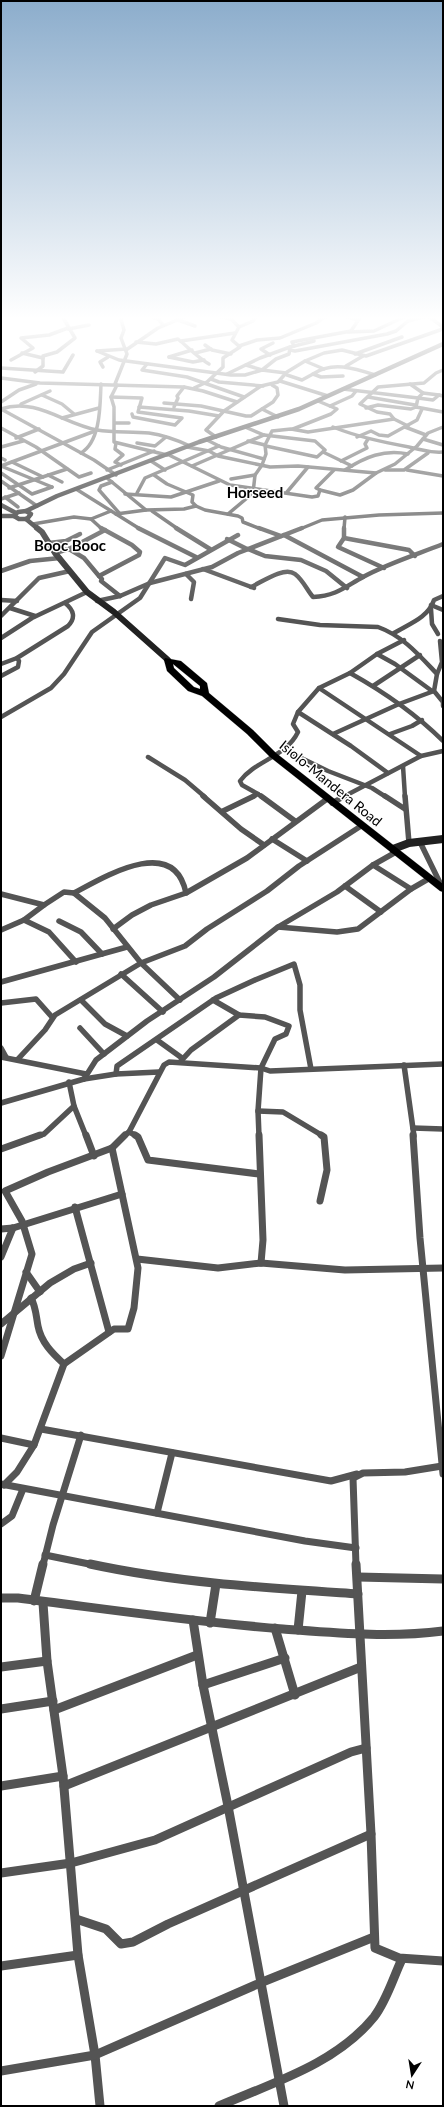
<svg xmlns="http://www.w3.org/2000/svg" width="444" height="2107" font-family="Lato,sans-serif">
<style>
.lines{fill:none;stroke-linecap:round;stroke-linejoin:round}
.highway-casing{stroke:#dbdbdb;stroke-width:1}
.street-far4{stroke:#545454;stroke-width:3.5}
.street-far3{stroke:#545454;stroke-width:4.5}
.street-far2{stroke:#545454;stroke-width:5.5}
.street-far1{stroke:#545454;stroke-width:7}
.street{stroke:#545454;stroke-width:9}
.secondary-far2{stroke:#212121;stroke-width:4.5}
.secondary-far1{stroke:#212121;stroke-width:6}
.secondary{stroke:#212121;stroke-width:8}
.highway{fill:#000;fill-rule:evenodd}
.labels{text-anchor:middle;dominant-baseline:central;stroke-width:3;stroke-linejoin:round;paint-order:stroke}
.street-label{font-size:14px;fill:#000;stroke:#fff}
.far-district-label{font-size:15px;font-weight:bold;fill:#000;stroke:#fff}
</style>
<rect width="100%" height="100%" fill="#fff"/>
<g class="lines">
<defs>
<path id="highway" d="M 165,658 L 181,661 L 207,683 L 209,693 L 253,730 L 276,753 L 443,884 L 443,892 L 440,891 L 270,757 L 247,734 L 202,696 L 188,691 L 167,671 L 164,660 ZM 173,664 L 200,686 L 200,689 L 194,687 L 174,668 Z"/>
</defs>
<use href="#highway" class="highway-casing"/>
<g class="street-far4">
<polyline points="62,316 75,316"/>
<polyline points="150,316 159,320 163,325"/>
<polyline points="345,316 358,320"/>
<polyline points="428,316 443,327"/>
<polyline points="178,320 195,326"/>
<polyline points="239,327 253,321 257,316"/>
<polyline points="68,329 89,325"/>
<polyline points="348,332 374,331 406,316"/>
<polyline points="181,341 235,333"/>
<path d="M 136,342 L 156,344 L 178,339 C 189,348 197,357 209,364"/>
<polyline points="205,345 212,350 231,354"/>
<polyline points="239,346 257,340 280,338 316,323 326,316"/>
<polyline points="294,346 314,341"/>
<polyline points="126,350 158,328 187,316"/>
<polyline points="290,350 295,351 387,334 396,331 408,321 427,316"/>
<polyline points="97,351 119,360 231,375 245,375 262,370 286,373"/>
<polyline points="97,351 126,349"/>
<polyline points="22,353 43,358"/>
<polyline points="195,353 211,349"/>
<polyline points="355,354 402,337"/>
<polyline points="270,355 261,349 273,343"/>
<polyline points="169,357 193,362 204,360"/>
<polyline points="169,357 192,350"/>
<polyline points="11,360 33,348 21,338 49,335 68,328"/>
<polyline points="305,361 324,369"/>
<polyline points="147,364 142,370 187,377 244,397"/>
<polyline points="246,365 262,370 276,359 289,354 290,347 294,346 292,342 351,331 361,316"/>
<polyline points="346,366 363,356"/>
<polyline points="103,367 100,362 108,357"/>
<polyline points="1,368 63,372 73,355"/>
<polyline points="35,372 43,366 43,356 57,352 75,338 62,316"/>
<polyline points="227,374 260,358 290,347"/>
<polyline points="287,375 302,380 313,374"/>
<path d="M 343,376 L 321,377 L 313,374 C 332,361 354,368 375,375"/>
<polyline points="1,378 40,383 184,387 203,391 237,402"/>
<polyline points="211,379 219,382 263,386"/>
<polyline points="280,381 328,396"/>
<polyline points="115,384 127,354 121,338 124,330 120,316"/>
<polyline points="410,384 423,393 418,398"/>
<polyline points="117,385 111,397 114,407 114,442 167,455"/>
<polyline points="272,385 277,388 278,395 273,402 262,409 278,417"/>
<polyline points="194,388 207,382 223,367 223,358 240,347 232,340 239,327 231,319 218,316"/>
<polyline points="343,389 418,398 416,407 443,412"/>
<polyline points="423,393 439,395"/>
<polyline points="42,395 62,404 74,414"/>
<polyline points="111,397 142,398 138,412 182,418 175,425 133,417 132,414"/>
<polyline points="368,397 415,405"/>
<polyline points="418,398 433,400 439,395 443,396"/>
<polyline points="1,402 19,390 36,384"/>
<polyline points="164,403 201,406 246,416 251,416 262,409"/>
<polyline points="21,404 50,391"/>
<polyline points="330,406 352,396 356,391"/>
<polyline points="139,407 189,411 219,416"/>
<polyline points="174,407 178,398 177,396 184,387"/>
<polyline points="366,408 378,405 411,409 416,407"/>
<path d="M 1,409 C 36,397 64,424 97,430 C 114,433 132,431 149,433 C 163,435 177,440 190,446"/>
<polyline points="1,409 94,460 116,475"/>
<polyline points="62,418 99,408"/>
<polyline points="115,423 129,423"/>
<polyline points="408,426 394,419 390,414 377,412 360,404 378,387 424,383 436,373 443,370"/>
<polyline points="245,427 264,435 315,441 325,450 317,457 266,446"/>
<path d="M 333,427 C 358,437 383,442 409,447 C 423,450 428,453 443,452"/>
<polyline points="405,427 426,435"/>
<polyline points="1,428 36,447 79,477 91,473"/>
<polyline points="293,429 331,414 337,409 318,401"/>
<polyline points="216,437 206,430 224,411 261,386 278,382 287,372 305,361 324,353 342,350 366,356 440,330 443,328 442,326"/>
<polyline points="357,437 371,431 379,435 388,436 417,420 422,409"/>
<polyline points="16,438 39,429"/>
<polyline points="423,439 443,445"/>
<polyline points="207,440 221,447 264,459"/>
<polyline points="248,441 265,445"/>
<polyline points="116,443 115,449 123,455 115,462 121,465"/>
<polyline points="137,443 155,446 166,437"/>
<polyline points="1,447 23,441"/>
<polyline points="187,447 209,451 218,456 270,467 298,466 376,473"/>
<polyline points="323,452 352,466"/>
<path d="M 81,453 C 101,441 100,405 101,384"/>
<polyline points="169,455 230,485 312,497 318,496 320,490 340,495 353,490 376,473 395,464 417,446 428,433 443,427"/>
<polyline points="1,458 5,460"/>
<polyline points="151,461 165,470"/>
<polyline points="341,461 367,448 365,444 368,439"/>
<polyline points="12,462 43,477"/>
<polyline points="1,466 95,431"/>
<polyline points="1,466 52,487"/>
<polyline points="192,466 264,435"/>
<polyline points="107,470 154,451"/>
<path d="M 345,470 C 365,457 384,449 408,454"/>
<polyline points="385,470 404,470 428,453"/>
<polyline points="407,470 443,476"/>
<polyline points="1,473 32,494 52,487"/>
<polyline points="48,475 62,482"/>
<polyline points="154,475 167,484 193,495 192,502 196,506"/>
<polyline points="107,478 146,510"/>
<polyline points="231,479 255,475"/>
<polyline points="1,481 37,506"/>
<polyline points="112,482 101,486 99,490 120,514"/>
<polyline points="9,488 67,469"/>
<polyline points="76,489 140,529"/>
<polyline points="320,490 316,488 334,470"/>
<polyline points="287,492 308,467"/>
<polyline points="137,493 145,478 219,446"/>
<polyline points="125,494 171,497 219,481"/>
<polyline points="5,497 18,507"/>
<polyline points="1,499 19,493"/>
<polyline points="152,511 178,529"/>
<polyline points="116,514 146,510 184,509 196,506 205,510 238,516 242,518 243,522 261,529"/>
<polyline points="228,514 253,493 255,475 262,465 266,454 265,445 272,431 291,429 308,432 394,419"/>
<polyline points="91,519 102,529"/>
<polyline points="33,524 74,517 91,519 111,511"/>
<polyline points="300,529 322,520 379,515 443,513"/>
<polyline points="344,529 345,517"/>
</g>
<g class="street-far3">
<polyline points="101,528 132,545 140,552 139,555 99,576 102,579 101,581 120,596"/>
<polyline points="138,528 196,557"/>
<polyline points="176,528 210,549"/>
<polyline points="259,528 281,536"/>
<polyline points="344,528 344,538 338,547 384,568"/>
<polyline points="284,535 363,577"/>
<polyline points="344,538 409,550 415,556"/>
<polyline points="227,539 247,549"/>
<polyline points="49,543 66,541 80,534"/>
<polyline points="69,549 84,558 99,576"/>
<polyline points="248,549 265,556 301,560 326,571 347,588"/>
<polyline points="55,553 69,549 105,530"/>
<polyline points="203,569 254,588"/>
<polyline points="1,571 30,561 60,558"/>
<polyline points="186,574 194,582 191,599"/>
<path d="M 251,587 C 262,582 284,566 295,574 C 303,580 307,590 313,597 C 336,596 345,587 363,577 C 386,564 418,554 443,544"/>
<polyline points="1,600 17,601"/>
<polyline points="97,601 120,596 150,583 212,567 238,553 302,528"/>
<polyline points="431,605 443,610"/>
<polyline points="10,608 35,616"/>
<polyline points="431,609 432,624 438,634"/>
<polyline points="1,616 39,578 70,571"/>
<path d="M 278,619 L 320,625 L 378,627 C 403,636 419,655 437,674 L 434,691 L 443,702 L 443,706"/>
<path d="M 394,633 C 409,624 428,618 434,600 L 443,596"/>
<polyline points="1,638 32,618 87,592"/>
<polyline points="377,654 395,664 432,691"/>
<path d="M 1,664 L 17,658 L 68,626 C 76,618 74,610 65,603"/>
<path d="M 350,673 C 384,692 415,713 443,741"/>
<polyline points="437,674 442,662 440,641"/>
<polyline points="1,676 18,667 19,661 17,658"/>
<polyline points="373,686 420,655"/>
<polyline points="319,688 421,756"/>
<polyline points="298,712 351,746 388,773"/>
<polyline points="1,717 51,688 64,674 92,632 140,598 165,558 185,565 238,535"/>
<polyline points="333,734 399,704 434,691"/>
<polyline points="390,734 412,726 422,720"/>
<polyline points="285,750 328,771 372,788 386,797"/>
<polyline points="148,757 185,780 205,797"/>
<polyline points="403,766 405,797"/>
<path d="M 258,794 L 242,785 L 240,781 C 256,760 286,757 298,732 L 293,724 L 298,712 L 319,688 L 350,673 L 377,654 L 404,640"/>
<polyline points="252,797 258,794 262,797"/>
<polyline points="343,797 421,756 443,751"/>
</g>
<g class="street-far2">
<polyline points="203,796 241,829 264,845"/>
<polyline points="261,796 295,821"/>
<polyline points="385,796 405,809"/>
<polyline points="405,796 409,843"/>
<polyline points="332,803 345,796"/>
<polyline points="223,811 254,796"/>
<polyline points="272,839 307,861"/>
<polyline points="420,842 442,887"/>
<polyline points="373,865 411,889"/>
<polyline points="345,886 381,912"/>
<path d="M 74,893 C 104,877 174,834 186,893"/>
<polyline points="1,894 44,905 64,892 74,893 105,918 141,963 180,1000"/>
<polyline points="44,905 24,920 49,932 76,962"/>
<polyline points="59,921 81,932 102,954"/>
<polyline points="278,927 337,932 358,929 411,889 430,878"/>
<polyline points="113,929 132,915 151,905 186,893 247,858 327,799"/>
<polyline points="1,930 24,920"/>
<polyline points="121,974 163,1012"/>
<polyline points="1,982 127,947"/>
<polyline points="81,1000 105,1024 127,1036"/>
<polyline points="213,1000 239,1015 265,1017 289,1026 286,1034 275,1039 261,1068 258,1111 259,1136"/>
<polyline points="1,1003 36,999 52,1017"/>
<polyline points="80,1028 104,1054"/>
<polyline points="157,1040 182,1058"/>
<polyline points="1,1048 6,1057"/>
<polyline points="1,1057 86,1074"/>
<polyline points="18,1059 45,1030 55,1015 141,963 185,946 207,929 267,891 299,866 361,826"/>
<polyline points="180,1062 191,1050 239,1015"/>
<polyline points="404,1065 414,1136"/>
<polyline points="116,1074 117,1066 216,998 255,980 294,964 300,985 300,1010 311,1069"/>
<polyline points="84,1079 96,1060 147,1021 214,977 278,927 337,892 373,865 396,852"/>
<polyline points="1,1103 84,1079 116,1074 159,1072"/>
<polyline points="74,1106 86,1136"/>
<polyline points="258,1111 283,1112 323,1136"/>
<polyline points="413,1128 443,1129"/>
<polyline points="37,1136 44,1134 74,1106 69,1082"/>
<polyline points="124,1136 129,1132"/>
<polyline points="137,1136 129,1132 164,1065 169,1062 261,1068 270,1071 443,1064"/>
</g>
<g class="street-far1">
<polyline points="86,1135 94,1156"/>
<polyline points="135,1135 138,1137 148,1160 259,1174"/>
<polyline points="259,1135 263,1240 261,1263"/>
<polyline points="413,1135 420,1238 443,1474"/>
<polyline points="1,1149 40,1135"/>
<polyline points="320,1201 327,1170 324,1137 321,1135"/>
<polyline points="75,1207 109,1332"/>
<polyline points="1,1229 13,1228 122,1194"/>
<polyline points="1,1257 13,1228"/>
<polyline points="137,1259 218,1268 261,1263 345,1270 443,1268"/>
<polyline points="26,1272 40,1292"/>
<path d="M 31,1298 C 36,1307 36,1316 38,1326 C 41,1342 52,1353 64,1364"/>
<polyline points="1,1324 50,1283 74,1269 91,1263"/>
<polyline points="1,1356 32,1254 22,1221 5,1191 48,1172 112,1148 125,1135"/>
<polyline points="41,1429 331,1481 357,1474"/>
<polyline points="1,1438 34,1445"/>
<polyline points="1,1484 305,1541 356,1548"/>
<polyline points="4,1485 17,1472 34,1445 64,1364 114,1329 128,1329 134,1308 138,1268 112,1148"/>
<polyline points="157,1513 172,1453"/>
<polyline points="1,1524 12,1516 23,1489"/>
<polyline points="45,1555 94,1565"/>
<polyline points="43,1565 53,1525 81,1435"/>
<polyline points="356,1565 353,1478 363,1473 405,1472 442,1466"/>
</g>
<g class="street">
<path d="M 90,1564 C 178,1583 268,1588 358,1594"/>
<polyline points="356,1564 371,1834 375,1948 399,1958 443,1961"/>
<polyline points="358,1577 443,1579"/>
<path d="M 1,1598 L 18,1598 C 106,1609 194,1622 283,1629 C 337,1633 389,1638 443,1631"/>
<polyline points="34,1601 43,1564"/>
<polyline points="43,1603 47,1661 63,1776 78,1955 95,2055 100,2106"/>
<polyline points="193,1620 203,1685 228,1806 284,2106"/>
<polyline points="210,1623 216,1584"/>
<polyline points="275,1628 295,1695"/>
<polyline points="298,1630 302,1591"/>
<polyline points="1,1667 47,1661"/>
<polyline points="203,1685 285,1658"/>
<polyline points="1,1709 53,1701"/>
<polyline points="54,1710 197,1655"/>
<polyline points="1,1786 63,1776"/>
<polyline points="64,1786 361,1667"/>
<polyline points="1,1873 71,1863 155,1840 351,1752 366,1748"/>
<polyline points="76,1919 106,1929 121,1944 133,1942 168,1924 371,1834"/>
<polyline points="1,1966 78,1955"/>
<polyline points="1,2071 95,2055 260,1983 374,1937"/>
<path d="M 219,2106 C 272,2083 336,2064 374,2017 C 387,2000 393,1978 402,1959"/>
</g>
<g class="secondary-far2">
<polyline points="1,505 16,513"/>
<polyline points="26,511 57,496 199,442 299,409 443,344"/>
<polygon points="26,511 31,514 27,519 19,519 14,516 18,512"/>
<polyline points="1,516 14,516"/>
<polyline points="26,519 38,529"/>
</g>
<polyline class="secondary-far1" points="37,528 42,532 55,553 87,592 114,612 168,660"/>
<polyline class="secondary" points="393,849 409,843 443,839"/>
<use href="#highway" class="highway"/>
</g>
<linearGradient id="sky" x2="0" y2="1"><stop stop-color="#8cadcc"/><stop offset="0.52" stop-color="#fff"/><stop offset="1" stop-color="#fff" stop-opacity="0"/></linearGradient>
<rect width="444" height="611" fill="url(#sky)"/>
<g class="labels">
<g class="street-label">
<text transform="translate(331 783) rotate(39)">Isiolo-Mandera Road</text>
</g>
<g class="far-district-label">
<text x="255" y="492">Horseed</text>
<text x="70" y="545">Booc Booc</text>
</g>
</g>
<rect width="444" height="2107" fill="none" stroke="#000000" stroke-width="4"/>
<g transform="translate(412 2075) rotate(192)" stroke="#ffffff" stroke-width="3" paint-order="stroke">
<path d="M0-3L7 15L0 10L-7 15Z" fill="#000000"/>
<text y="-6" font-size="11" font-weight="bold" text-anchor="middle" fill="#000000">N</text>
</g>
</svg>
